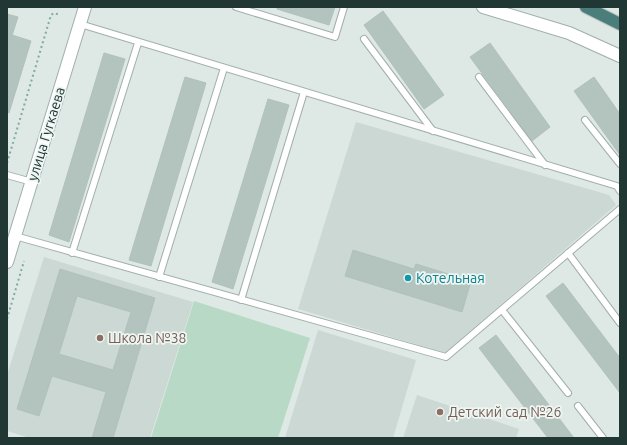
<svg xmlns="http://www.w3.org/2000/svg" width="627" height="445" font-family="Ubuntu,sans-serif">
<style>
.built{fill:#ccd8d4}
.green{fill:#b7d9c5}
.building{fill:#b3c3be;stroke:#b1c1bd;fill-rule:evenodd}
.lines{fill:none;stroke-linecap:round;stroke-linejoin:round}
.service-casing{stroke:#a1afac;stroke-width:8}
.minor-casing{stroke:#a1afac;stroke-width:14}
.tertiary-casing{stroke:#a1afac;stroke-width:14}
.trunk-casing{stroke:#bcc3c2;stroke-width:14}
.path{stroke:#80aaa3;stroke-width:2;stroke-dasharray:2 3;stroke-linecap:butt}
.service{stroke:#fff;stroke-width:6}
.minor{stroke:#fff;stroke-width:12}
.tertiary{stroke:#fff;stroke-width:12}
.trunk{stroke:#497e7a;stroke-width:12}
.culture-dot{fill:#0f9aa8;stroke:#eef6f3;stroke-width:1.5}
.education-dot{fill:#8d6e63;stroke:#eef6f3;stroke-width:1.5}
.labels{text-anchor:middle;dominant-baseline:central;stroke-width:3.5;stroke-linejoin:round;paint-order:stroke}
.street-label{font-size:14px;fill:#203734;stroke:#eef6f3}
.culture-label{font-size:14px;fill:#0d838f;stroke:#eef6f3;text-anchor:start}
.education-label{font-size:14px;fill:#785e54;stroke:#eef6f3;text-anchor:start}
</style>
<rect width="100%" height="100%" fill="#dee8e5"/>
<g class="built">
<polygon points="356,122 609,195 616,205 445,353 298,309"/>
<polygon points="44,257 193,302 150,438 30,438 7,431 7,375"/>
<polygon points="318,330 416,360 393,438 285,438"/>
<polygon points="417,395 519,429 516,438 403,438"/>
</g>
<polygon class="green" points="194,301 310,338 278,438 151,438"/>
<g class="building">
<polygon points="277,7 335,7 329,25 277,9"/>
<polygon points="383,11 444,95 424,109 364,25"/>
<polygon points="7,14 18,17 9,45 7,45"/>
<polygon points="12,35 31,41 9,113 7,112 7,52"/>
<polygon points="490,43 550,127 532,141 470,57"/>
<polygon points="104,53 125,59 69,242 49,235"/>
<polygon points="185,77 206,83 151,266 129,260"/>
<polygon points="594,77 620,114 620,155 574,91"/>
<polygon points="268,99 289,105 233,289 212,282"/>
<polygon points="353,250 414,269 416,264 471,281 462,312 345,276"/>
<path d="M 60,269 L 155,298 L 113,438 L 92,438 L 106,392 L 52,376 L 39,416 L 17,409 ZM 77,296 L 131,312 L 113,370 L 59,354 Z"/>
<polygon points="563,283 620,358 620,393 546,296"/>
<polygon points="496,335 574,438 548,438 479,348"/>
</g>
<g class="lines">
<defs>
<g id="service">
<polyline points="236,7 335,37 344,7"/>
<polyline points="80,24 617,186 620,191"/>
<polyline points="364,39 433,131"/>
<polyline points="479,77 545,165"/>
<polyline points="585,120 620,164"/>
<polyline points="7,175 32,182"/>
<polyline points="15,236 446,357 620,209"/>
<polyline points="72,253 138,43"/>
<polyline points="568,253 620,323"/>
<polyline points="159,277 224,68"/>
<polyline points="241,300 304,92"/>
<polyline points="502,310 568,393"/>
<polyline points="578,406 603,438"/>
</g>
<polyline id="minor" points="483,7 569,33 620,56"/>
<polyline id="tertiary" points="7,262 85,7"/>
<polyline id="trunk" points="586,7 620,24"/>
</defs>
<use href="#service" class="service-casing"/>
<use href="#minor" class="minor-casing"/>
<use href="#tertiary" class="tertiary-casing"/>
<use href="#trunk" class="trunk-casing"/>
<g class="path">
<polyline points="7,163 51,15 54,13 60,15"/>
<polyline points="7,319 24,261"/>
</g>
<use href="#service" class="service"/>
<use href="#minor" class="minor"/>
<use href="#tertiary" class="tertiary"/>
<use href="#trunk" class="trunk"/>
</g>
<circle class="culture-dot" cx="408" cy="278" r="4"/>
<g class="education-dot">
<circle cx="100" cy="338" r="4"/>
<circle cx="440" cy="412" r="4"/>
</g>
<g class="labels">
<g class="street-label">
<text transform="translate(46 134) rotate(-73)">улица Гугкаева</text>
</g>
<g class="culture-label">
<text x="416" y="278">Котельная</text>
</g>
<g class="education-label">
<text x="108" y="338">Школа №38</text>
<text x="448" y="412">Детский сад №26</text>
</g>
</g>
<rect width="627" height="445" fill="none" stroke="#203734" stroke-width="16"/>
</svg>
